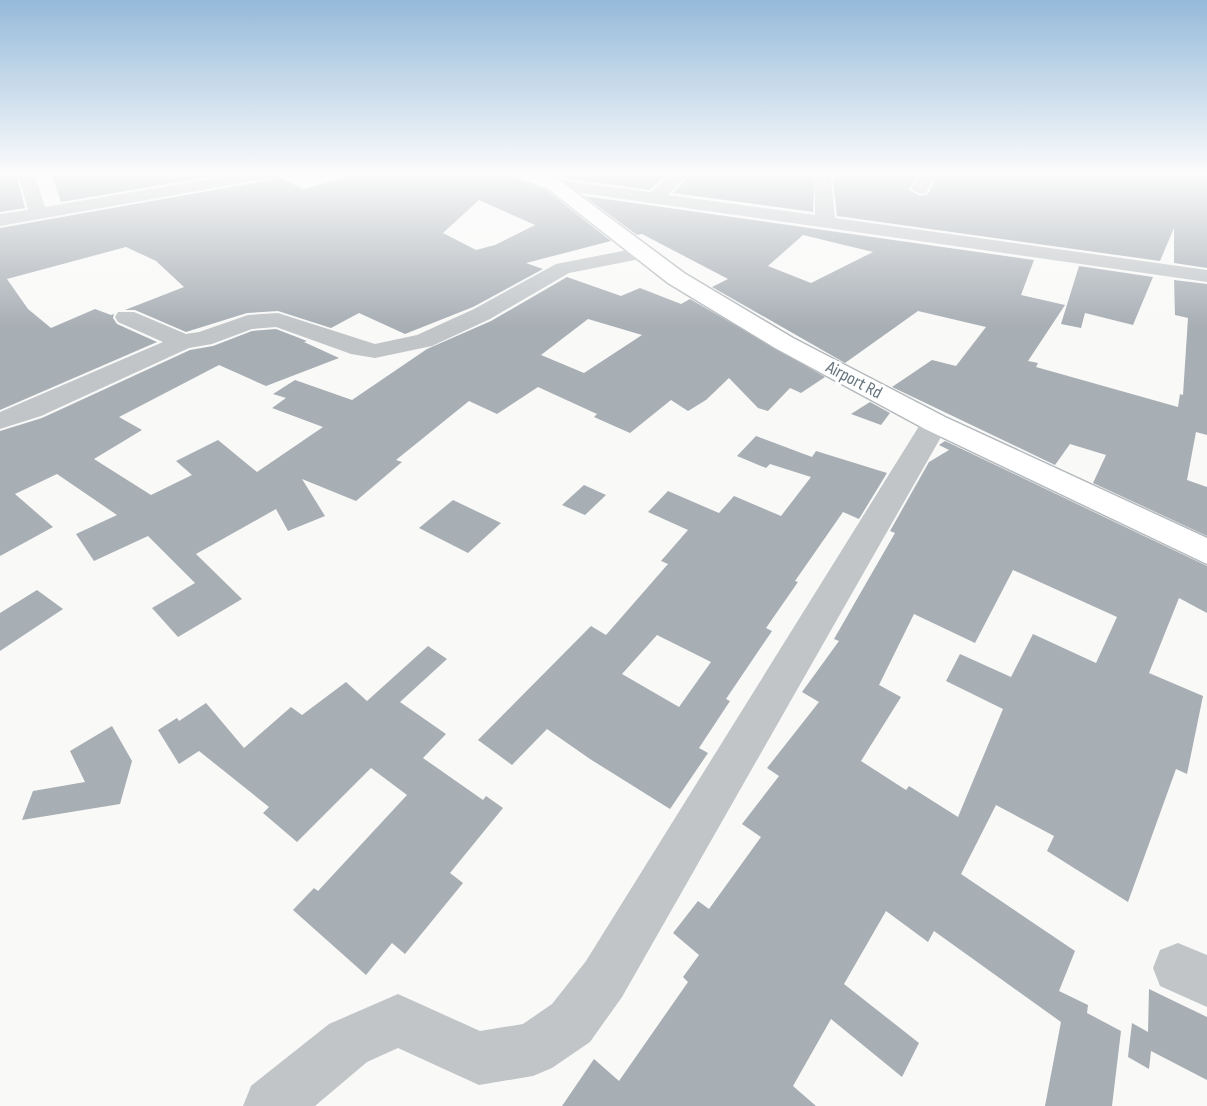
<svg xmlns="http://www.w3.org/2000/svg" width="1207" height="1106" font-family="'Sofia Sans Condensed',sans-serif">
<style>
.building{fill:#a7aeb4;fill-rule:evenodd}
.lines{fill:none;stroke-linecap:round;stroke-linejoin:round}
.secondary-casing{stroke:#b4b9bd;stroke-width:3}
.street{fill:#c1c5c8;fill-rule:evenodd}
.secondary{fill:#fff;fill-rule:evenodd}
.labels{text-anchor:middle;dominant-baseline:central;stroke-width:6;stroke-linejoin:round;paint-order:stroke}
.far-street-label{font-size:18px;fill:#67757f;stroke:#fff}
</style>
<rect width="100%" height="100%" fill="#f9f9f8"/>
<g class="building">
<polygon points="0,173 16,173 25,208 0,212"/>
<polygon points="51,173 232,173 61,202"/>
<path d="M 364,173 L 487,173 L 513,178 L 546,190 L 611,241 L 526,263 L 543,269 L 473,307 L 405,334 L 359,313 L 331,328 L 278,311 L 247,313 L 186,332 L 135,310 L 125,310 L 184,287 L 156,261 L 126,247 L 7,279 L 28,309 L 51,328 L 95,309 L 111,315 L 114,314 L 113,318 L 117,324 L 157,342 L 0,410 L 0,228 L 270,180 L 277,176 L 303,189 ZM 479,200 L 535,225 L 495,245 L 476,250 L 443,233 Z"/>
<polygon points="567,173 670,173 649,190 557,177"/>
<polygon points="693,173 815,173 813,212 673,193"/>
<polygon points="838,173 919,173 909,190 920,196 928,194 939,173 1105,173 1139,177 1140,173 1207,175 1207,268 1174,263 1174,228 1160,261 837,216 833,179"/>
<path d="M 584,196 L 1034,260 L 1021,295 L 1065,305 L 1028,361 L 1038,363 L 1036,367 L 1178,407 L 1180,394 L 1183,395 L 1188,318 L 1175,315 L 1174,280 L 1207,284 L 1207,435 L 1196,432 L 1187,480 L 1207,487 L 1207,536 L 1093,483 L 1106,455 L 1070,444 L 1055,465 L 892,387 L 932,360 L 956,366 L 986,327 L 918,311 L 845,363 L 712,287 L 728,279 L 642,234 L 637,235 ZM 803,235 L 873,252 L 811,283 L 768,266 Z"/>
<polygon points="1079,266 1153,277 1133,325 1085,313 1081,328 1061,324"/>
<path d="M 567,277 L 621,296 L 640,288 L 681,304 L 690,299 L 825,377 L 801,393 L 790,388 L 768,411 L 758,408 L 729,378 L 706,400 L 688,411 L 671,400 L 630,433 L 594,417 L 597,414 L 538,387 L 497,414 L 469,401 L 396,460 L 402,462 L 356,501 L 302,479 L 325,516 L 288,531 L 276,509 L 196,554 L 242,599 L 178,637 L 152,608 L 195,583 L 148,536 L 94,561 L 76,534 L 117,515 L 57,474 L 15,494 L 53,527 L 0,556 L 0,431 L 42,418 L 190,350 L 213,346 L 252,331 L 276,329 L 307,341 L 304,342 L 339,358 L 266,386 L 219,365 L 119,417 L 142,430 L 94,459 L 151,495 L 192,475 L 176,461 L 218,440 L 257,472 L 323,427 L 272,408 L 286,398 L 273,394 L 295,380 L 352,400 L 427,349 L 491,321 ZM 588,319 L 642,335 L 584,373 L 541,355 Z"/>
<polygon points="870,402 890,413 881,425 851,414"/>
<path d="M 756,436 L 812,457 L 816,451 L 887,473 L 859,519 L 843,512 L 795,581 L 798,582 L 766,628 L 772,631 L 726,699 L 730,701 L 699,748 L 708,753 L 670,809 L 590,759 L 547,729 L 512,765 L 478,740 L 591,626 L 606,635 L 668,564 L 661,561 L 688,530 L 648,512 L 668,491 L 719,513 L 734,496 L 781,516 L 811,477 L 770,464 L 766,468 L 737,456 ZM 657,635 L 711,662 L 679,707 L 622,674 Z"/>
<path d="M 945,441 L 1207,566 L 1207,613 L 1179,598 L 1149,673 L 1203,696 L 1187,774 L 1176,769 L 1128,902 L 1047,851 L 1054,836 L 996,805 L 961,874 L 1075,951 L 1059,991 L 1088,1005 L 1087,1013 L 1121,1031 L 1112,1106 L 1045,1106 L 1061,1022 L 934,931 L 928,942 L 886,911 L 844,984 L 919,1043 L 902,1077 L 831,1019 L 793,1086 L 816,1106 L 562,1106 L 594,1059 L 619,1081 L 688,982 L 683,977 L 699,955 L 673,933 L 698,901 L 709,909 L 761,837 L 742,824 L 779,776 L 767,768 L 819,702 L 802,692 L 839,641 L 834,639 L 895,533 L 890,531 L 929,462 L 949,450 L 939,445 ZM 1013,570 L 1117,617 L 1096,663 L 1033,634 L 1011,677 L 960,654 L 946,681 L 1003,709 L 958,817 L 909,786 L 906,790 L 861,761 L 901,697 L 879,685 L 914,614 L 975,643 Z"/>
<polygon points="584,485 606,495 585,515 562,505"/>
<polygon points="453,500 501,523 468,553 419,528"/>
<polygon points="37,590 63,609 0,651 0,613"/>
<polygon points="428,646 447,659 400,702 446,734 423,758 483,800 486,796 503,808 450,873 463,883 405,954 392,943 366,975 293,910 314,888 318,891 407,795 371,768 297,842 263,813 269,807 199,751 179,764 158,730 177,718 179,721 206,703 244,748 291,707 302,715 346,682 367,701"/>
<polygon points="112,726 132,761 120,804 22,820 33,791 85,782 70,751"/>
<polygon points="1149,989 1207,1017 1207,1080 1151,1051 1149,1069 1128,1057 1132,1023 1148,1032"/>
</g>
<g class="lines">
<defs>
<polygon id="secondary" points="513,173 536,173 559,180 684,273 793,338 945,417 1207,538 1207,564 925,429 775,348 668,283 547,188 515,177"/>
</defs>
<use href="#secondary" class="secondary-casing"/>
<g class="street">
<polygon points="18,173 34,173 45,207 243,173 278,173 270,178 0,226 0,214 28,210"/>
<polygon points="673,173 691,173 668,195 815,215 815,176 817,173 836,173 831,178 835,218 1207,270 1207,282 553,189 544,184 553,179 650,192"/>
<polygon points="921,173 937,173 926,193 920,194 911,189"/>
<polygon points="643,247 650,249 653,253 650,257 569,273 490,319 432,346 375,358 351,354 276,327 252,329 212,344 189,348 41,416 0,429 0,412 163,342 118,322 115,317 118,312 134,312 186,334 199,332 248,315 278,313 375,344 417,335 474,309 556,264"/>
<polygon points="935,415 945,417 949,423 622,997 590,1042 552,1068 533,1076 479,1085 398,1048 367,1062 315,1106 243,1106 251,1086 329,1024 398,994 480,1031 523,1024 552,1004 586,961 921,423 925,417"/>
<polygon points="1178,943 1207,955 1207,1007 1160,986 1153,968 1160,950"/>
</g>
<use href="#secondary" class="secondary"/>
</g>
<linearGradient id="sky" x2="0" y2="1"><stop stop-color="#95bada"/><stop offset="0.53" stop-color="#fcfcfc"/><stop offset="1" stop-color="#fcfcfc" stop-opacity="0"/></linearGradient>
<rect width="1207" height="327" fill="url(#sky)"/>
<g class="labels">
<g class="far-street-label">
<text transform="translate(854 380) rotate(28)">Airport Rd</text>
</g>
</g>
</svg>
